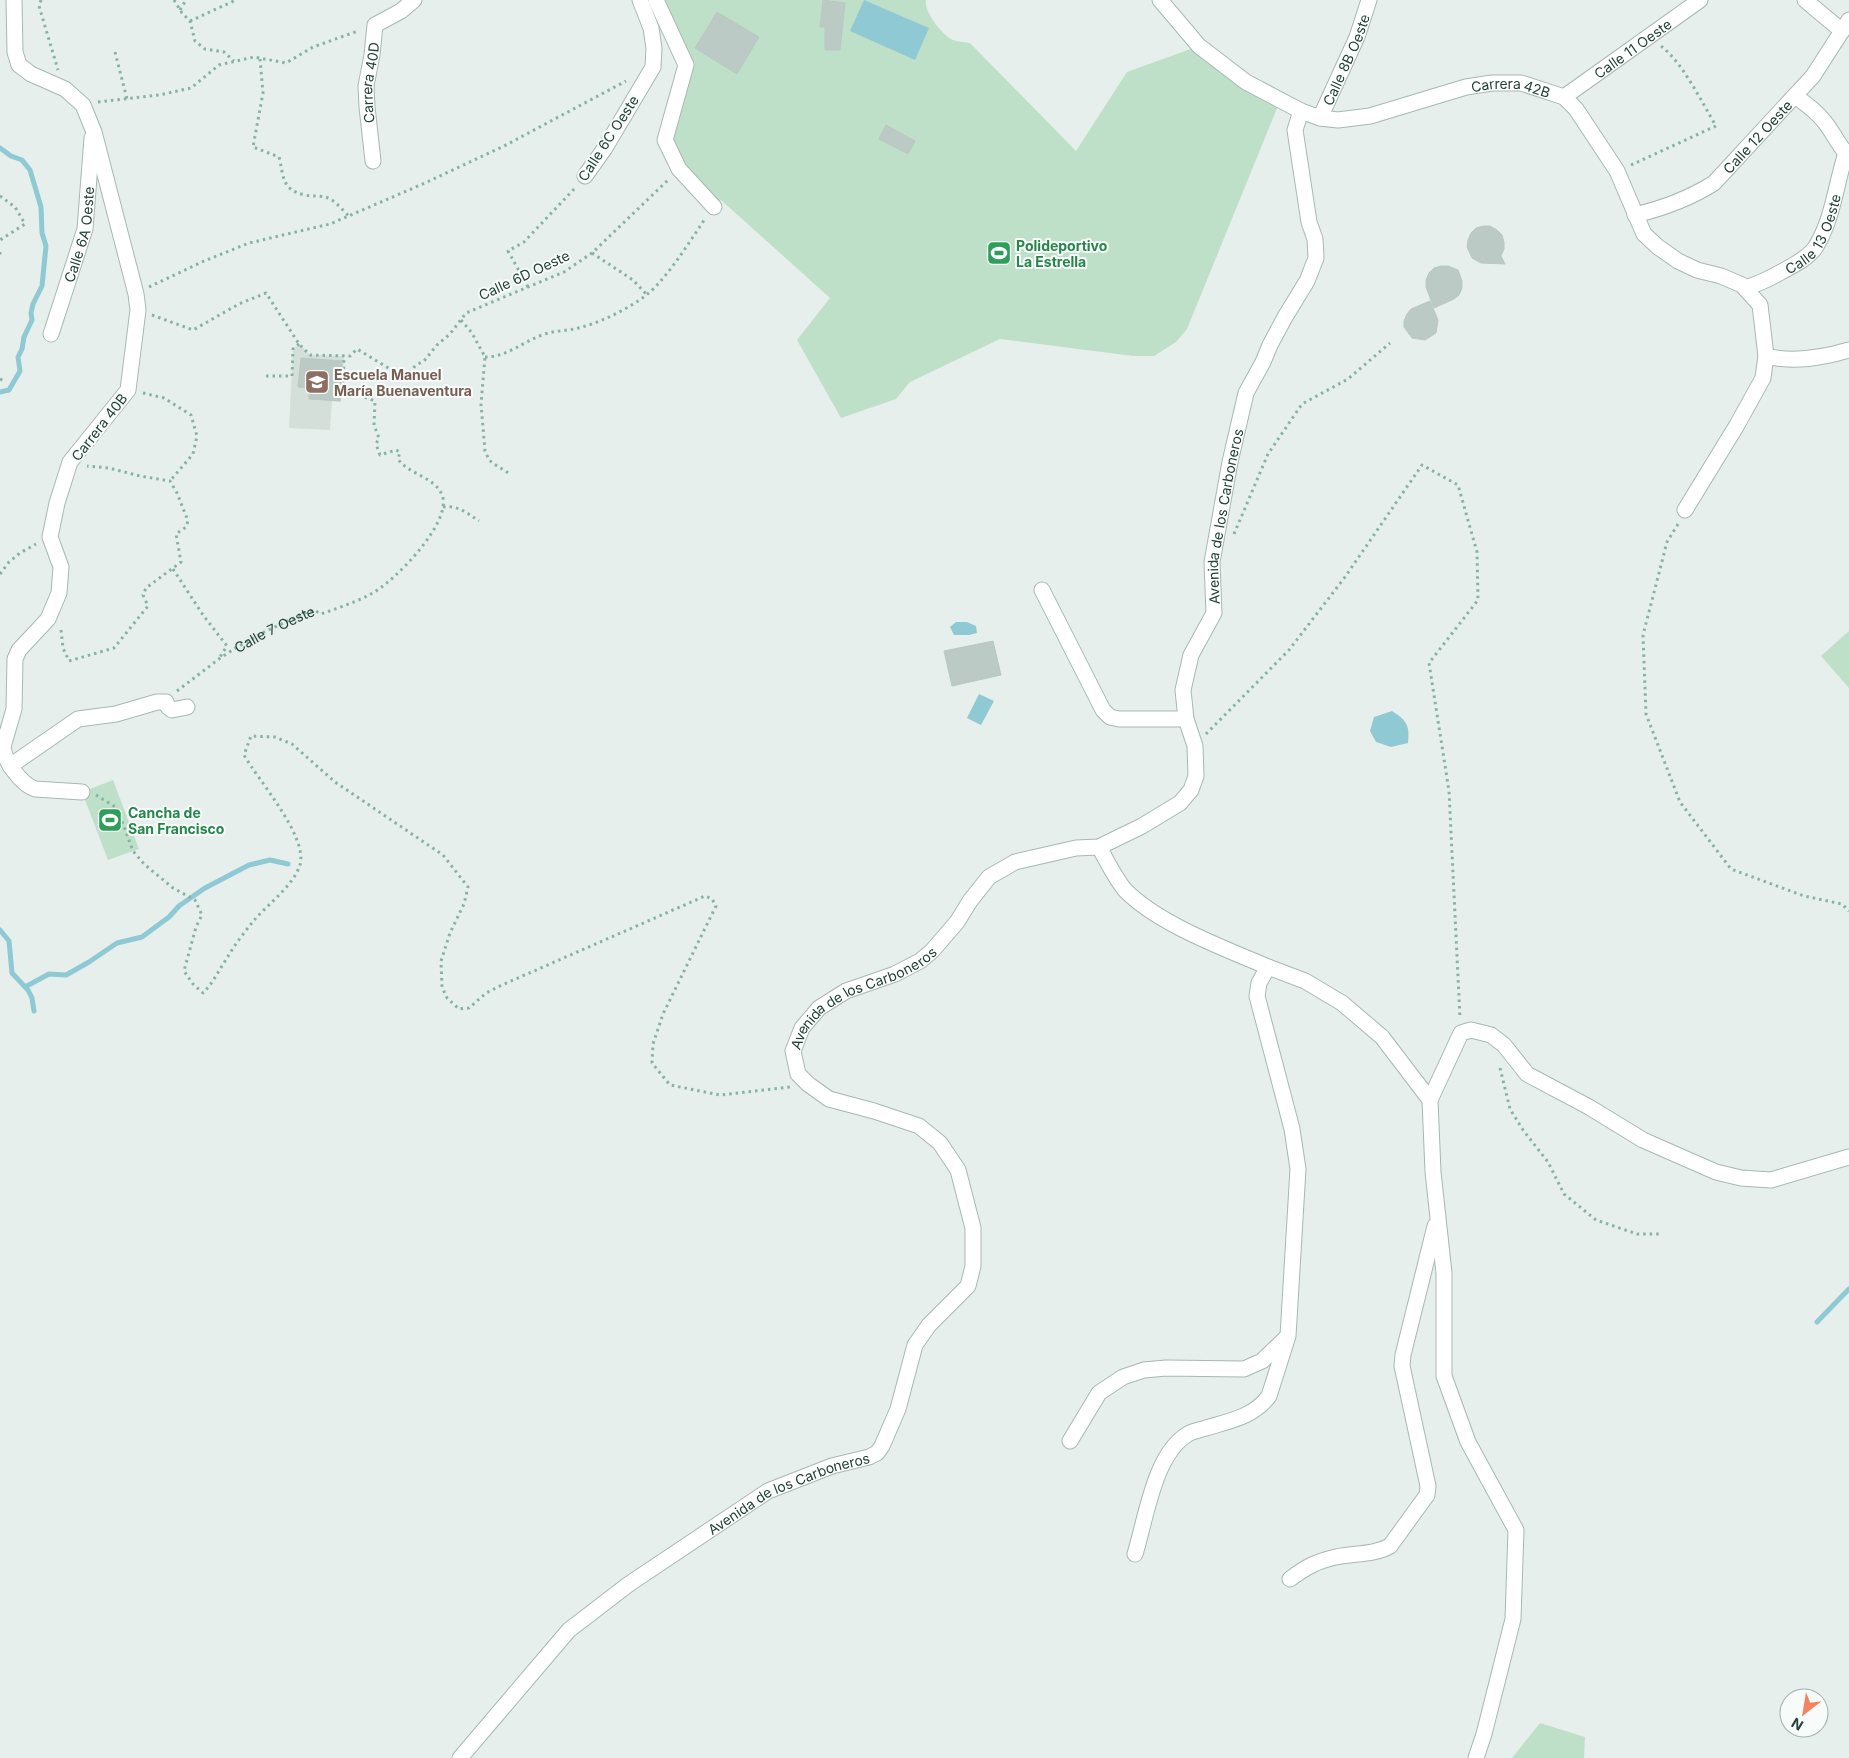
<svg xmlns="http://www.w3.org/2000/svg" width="1849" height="1758" font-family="Inter,sans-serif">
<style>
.built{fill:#d4dfda}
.green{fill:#bfe0c8}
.water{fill:#8ec9d4}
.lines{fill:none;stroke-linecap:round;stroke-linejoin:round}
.stream{stroke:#8ec9d4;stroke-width:5}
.building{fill:#bbcac4;stroke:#b8c9c2}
.minor-casing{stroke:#a8b8b2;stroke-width:17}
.path{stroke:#86b3a5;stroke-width:3;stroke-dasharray:2.5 4;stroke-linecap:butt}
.minor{stroke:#fff;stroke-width:15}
.labels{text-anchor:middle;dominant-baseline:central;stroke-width:4;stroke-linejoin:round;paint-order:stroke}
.street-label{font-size:14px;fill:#24423a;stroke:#f7fbf9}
.leisure-label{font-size:14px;font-weight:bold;fill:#27864d;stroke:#f7fbf9;text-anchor:start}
.education-label{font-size:14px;font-weight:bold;fill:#785e54;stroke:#f7fbf9;text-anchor:start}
</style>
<rect width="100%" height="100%" fill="#e6efeb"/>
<polygon class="built" points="299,344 310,355 344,356 341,402 332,401 330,430 289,428 293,349"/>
<g class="green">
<path d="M 656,0 L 926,0 C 924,12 941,33 951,39 C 956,42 965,42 970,43 L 1076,151 L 1127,72 L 1199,46 L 1280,101 L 1187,329 L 1176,342 L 1154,356 L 1133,356 L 1000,339 L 910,382 L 896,399 L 841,418 L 797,340 L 830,298 L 721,200 L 714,207 L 665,140 L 686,65 Z"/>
<polygon points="1849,631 1849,688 1821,656"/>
<polygon points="113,780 139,849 108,860 82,792"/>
<polygon points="1540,1723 1585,1737 1584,1758 1512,1758"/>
</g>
<g class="water">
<polygon points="864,0 929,28 915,60 850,31"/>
<polygon points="956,622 967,622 976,626 977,633 969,635 954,635 950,627"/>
<polygon points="979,694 994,701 981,725 967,718"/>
<path d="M 1392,711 C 1406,720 1410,725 1408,743 L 1391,747 L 1376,742 L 1370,731 L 1374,717 Z"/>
</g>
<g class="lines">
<g class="stream">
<polyline points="0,148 11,156 22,160 30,170 41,207 42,233 46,246 42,286 33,304 31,313 32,320 24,337 22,349 18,357 20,371 9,390 0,392"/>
<polyline points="0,930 9,941 12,973 28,990 32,998 34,1011"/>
<polyline points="25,987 49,974 66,975 89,962 117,943 142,937 169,917 179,906 189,899 205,888 249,865 270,860 288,864"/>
<polyline points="1817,1322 1849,1289"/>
</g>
</g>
<g class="building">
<polygon points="823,0 845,3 840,50 825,50 825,27 820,27"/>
<polygon points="717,12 759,37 737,74 695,48"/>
<polygon points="886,125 915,141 908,154 879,139"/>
<polygon points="1483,226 1490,226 1497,230 1502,235 1504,242 1504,249 1501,256 1505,264 1481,263 1472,258 1467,247 1468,240 1471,233 1476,228"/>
<polygon points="1441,266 1448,266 1458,270 1462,281 1462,288 1459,295 1454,299 1434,308 1426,287 1426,280 1429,273 1434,268"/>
<polygon points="1430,301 1438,320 1436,333 1425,340 1412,338 1404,327 1404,321 1407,314 1411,309"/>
<polygon points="301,358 342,361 340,401 309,399 309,388 298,387"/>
<polygon points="993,641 1001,675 952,686 944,651"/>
</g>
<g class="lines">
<defs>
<g id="minor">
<path d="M 14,0 L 15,52 L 19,65 L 31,74 L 65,89 L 83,105 L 94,132 L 136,294 L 138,310 L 128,390 L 70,462 L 57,503 L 50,537 L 61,567 L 59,593 L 48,619 L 19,650 L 15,659 L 14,709 L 3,747 C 5,762 21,784 35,789 L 82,792"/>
<polyline points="656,0 686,65 665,140 679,169 714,207"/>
<path id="s2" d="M 1160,0 L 1199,46 L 1246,82 L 1301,111 L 1320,118 L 1338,120 L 1370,116 L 1466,87 L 1492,83 L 1521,83 L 1564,97 L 1576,109 L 1617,171 L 1644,234 L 1658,247 L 1678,261 L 1697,270 L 1721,276 L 1742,285 L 1760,305 L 1766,356 L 1763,378 L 1737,425 L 1685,510"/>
<polyline points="1805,0 1842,31"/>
<path d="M 1795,96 C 1805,103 1815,110 1823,120 C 1832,130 1837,143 1846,153"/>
<path id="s3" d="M 1564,97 L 1700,0"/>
<path id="s4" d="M 1320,118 L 1357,37 L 1369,0"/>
<path id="s5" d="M 373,161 L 367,107 L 366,86 L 372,55 L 375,25 L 401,11 L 414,0"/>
<polyline points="585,176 605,148 653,67 654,48 651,28 640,0"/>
<path id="s6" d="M 1635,215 C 1664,208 1689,199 1714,183 L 1813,76 L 1849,20"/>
<path id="s7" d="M 1745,288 C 1758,284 1769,279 1781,272 C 1792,266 1807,259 1815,248 C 1833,220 1836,183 1846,153 L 1849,153"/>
<path id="s8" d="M 51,334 L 85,229 L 92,138"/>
<path d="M 1766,356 C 1794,363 1822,358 1849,350"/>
<polyline points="1042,590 1103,710 1110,717 1119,719 1186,719"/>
<polyline points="10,766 78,719 116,714 157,702 166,702 168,707 172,710 187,707"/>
<path d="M 1099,847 C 1107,861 1115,878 1125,890 C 1158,924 1224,948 1268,967 L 1259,983 L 1257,996 L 1292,1129 L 1298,1169 L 1288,1336 L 1269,1396 C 1254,1417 1229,1421 1206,1428 C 1200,1430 1193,1431 1188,1434 C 1154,1454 1146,1519 1135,1554"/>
<polyline points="1268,967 1305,981 1342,1003 1382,1037 1430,1100"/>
<polyline points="1070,1441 1099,1393 1123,1377 1144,1370 1166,1368 1244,1369 1262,1361 1287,1337"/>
<path d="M 1290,1579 C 1306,1567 1317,1561 1336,1557 C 1354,1553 1374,1555 1390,1546 L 1427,1495 L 1428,1486 L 1402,1366 L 1403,1355 L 1435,1226"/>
<path id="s9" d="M 460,1758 L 569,1630 L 629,1584 L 768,1491 L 832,1466 L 869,1457 L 877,1453 L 882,1446 L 898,1409 L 915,1345 L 929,1325 L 968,1286 L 973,1266 L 973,1228 L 958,1170 L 940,1143 L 919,1126 L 874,1111 L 829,1099 L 808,1084 L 798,1074 L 793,1051 L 802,1028 L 819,1008 L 846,991 L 895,974 L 920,961 L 932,951 L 957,922 L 970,901 L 989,877 L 1015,862 L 1076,848 L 1099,847 L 1142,826 L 1180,803 L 1191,790 L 1196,776 L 1195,746 L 1186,719 L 1183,690 L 1191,655 L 1214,613 L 1212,562 L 1230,462 L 1246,393 L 1263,362 L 1270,345 L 1285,317 L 1307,281 L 1316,258 L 1315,239 L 1309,222 L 1295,130 L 1301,111"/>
<polyline points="1476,1758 1484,1734 1513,1619 1516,1530 1468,1442 1444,1376 1444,1273 1433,1172 1430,1100 1461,1033 1471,1030 1491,1035 1504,1045 1527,1074 1589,1107 1643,1140 1716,1172 1741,1178 1771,1180 1849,1157"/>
</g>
</defs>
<use href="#minor" class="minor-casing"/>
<g class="path">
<polyline points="41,0 39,6 58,70"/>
<polyline points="174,0 182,13 190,21 195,41 205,49 224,52 234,61"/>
<polyline points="180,10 186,0"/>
<polyline points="190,21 236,0"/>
<polyline points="115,52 127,99"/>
<path d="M 260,59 L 263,93 L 253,147 L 279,157 C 284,176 281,190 305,195 C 313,197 321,195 328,198 C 336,201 343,211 349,216"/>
<polyline points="98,102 159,95 191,88 219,65 254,57 286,63 313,47 358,31"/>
<path d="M 1631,165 L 1716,126 C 1701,101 1683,63 1661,46"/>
<polyline points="0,196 15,207 25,224 0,240"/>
<polyline points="0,252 0,255"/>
<polyline points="592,253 633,280 647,295"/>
<polyline points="149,287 204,261 249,243 330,224 425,183 504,146 626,81"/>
<polyline points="528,287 508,251 524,242 575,188"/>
<polyline points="152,315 193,330 239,304 266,293 299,344 310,355 350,356 357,349 400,375 408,374 416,365 424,361 437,345 450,334 466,313 564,272 592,253 668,180"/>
<polyline points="461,320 472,333 485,357 481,404 485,451 489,460 494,464 510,474"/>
<path d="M 485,357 C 508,357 523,341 545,334 C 557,330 570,331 582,327 C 605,321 643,302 658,284 C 676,264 690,241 705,219"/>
<polyline points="266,376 292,376 293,349 299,344"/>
<polyline points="0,379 4,381"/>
<polyline points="143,393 164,398 191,415 197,436 193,454 170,481"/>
<path d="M 443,507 C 458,505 467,513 479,521"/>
<polyline points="1678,524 1667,542 1643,635 1646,714 1680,802 1731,869 1804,896 1842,904 1849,911"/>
<polyline points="1234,534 1268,454 1302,404 1348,379 1390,343"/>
<polyline points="173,569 203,615 227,646 220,657"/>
<polyline points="0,574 9,562 20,553 36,544"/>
<polyline points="61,630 63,648 69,661 114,648 148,606 143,595 146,588 181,562 176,534 186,527 188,521 177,493 170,481 140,476 109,468 87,466"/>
<path id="s1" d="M 177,691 L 219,659 L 234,649 L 264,632 L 307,612 L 314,610 L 321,614 C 338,608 356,602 371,594 C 394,582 453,522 442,495 C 435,477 408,474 398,459 L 400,452 L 396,450 L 380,455 L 376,444 L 379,438 L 374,425 L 375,401 L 343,389 L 344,356"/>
<polyline points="1206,734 1289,650 1345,577 1422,465 1458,485 1477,552 1478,600 1429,663 1449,791 1460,1018"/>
<path d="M 96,795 L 117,808 L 133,851 L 144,864 L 173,888 L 195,900 L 202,915 L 196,927 L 184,971 L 193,984 L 203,993 C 213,983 219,970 227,958 C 235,944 246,930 256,918 C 269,904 294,884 300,865 C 308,836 258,780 244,755 L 251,736 L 275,737 L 292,744 L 335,782 L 443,855 L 468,887 L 464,904 L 450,933 L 441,961 L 442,987 L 447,998 L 459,1009 L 469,1008 L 486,993 L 502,985 L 705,896 L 712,899 L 716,906 L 663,1014 L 653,1044 L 652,1063 L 670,1085 L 720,1095 L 790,1087"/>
<polyline points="1500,1068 1510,1109 1523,1130 1548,1162 1564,1194 1596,1220 1637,1234 1661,1234"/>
</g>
<use href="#minor" class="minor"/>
</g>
<defs>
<symbol id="stadium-square" viewBox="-11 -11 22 22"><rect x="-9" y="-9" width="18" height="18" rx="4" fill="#2e9e5b" stroke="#f7fbf9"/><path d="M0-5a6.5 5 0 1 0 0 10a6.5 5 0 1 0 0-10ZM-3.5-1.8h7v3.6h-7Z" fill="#fff"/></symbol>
<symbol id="school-square" viewBox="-11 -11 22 22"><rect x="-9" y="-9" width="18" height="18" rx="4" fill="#8d6e63" stroke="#f7fbf9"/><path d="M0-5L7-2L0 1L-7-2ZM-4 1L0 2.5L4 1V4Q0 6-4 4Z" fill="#fff"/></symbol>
</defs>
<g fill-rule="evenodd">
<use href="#stadium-square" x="985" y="239" width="28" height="28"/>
<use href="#school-square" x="303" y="368" width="28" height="28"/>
<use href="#stadium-square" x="96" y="806" width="28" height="28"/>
</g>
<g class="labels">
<g class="street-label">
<text stroke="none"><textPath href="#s3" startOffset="84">Calle 11 Oeste</textPath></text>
<text stroke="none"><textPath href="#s4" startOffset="64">Calle 8B Oeste</textPath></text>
<text stroke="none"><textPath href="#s5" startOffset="79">Carrera 40D</textPath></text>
<text stroke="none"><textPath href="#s2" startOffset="398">Carrera 42B</textPath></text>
<text stroke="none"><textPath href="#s6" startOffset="149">Calle 12 Oeste</textPath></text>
<text transform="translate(608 138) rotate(-57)">Calle 6C Oeste</text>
<text stroke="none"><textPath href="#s7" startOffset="92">Calle 13 Oeste</textPath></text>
<text stroke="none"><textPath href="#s8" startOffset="104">Calle 6A Oeste</textPath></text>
<text transform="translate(524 275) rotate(-25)">Calle 6D Oeste</text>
<text transform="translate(99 427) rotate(-52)">Carrera 40B</text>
<text stroke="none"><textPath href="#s9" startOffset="1838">Avenida de los Carboneros</textPath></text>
<text stroke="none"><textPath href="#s1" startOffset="116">Calle 7 Oeste</textPath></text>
<text stroke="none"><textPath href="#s9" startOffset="1149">Avenida de los Carboneros</textPath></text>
<text stroke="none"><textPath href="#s9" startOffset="429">Avenida de los Carboneros</textPath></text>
</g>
<g class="leisure-label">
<text x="1016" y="245">Polideportivo<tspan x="1016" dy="16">La Estrella</tspan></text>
<text x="128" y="812">Cancha de<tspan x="128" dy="16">San Francisco</tspan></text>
</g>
<g class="education-label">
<text x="334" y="374">Escuela Manuel<tspan x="334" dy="16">María Buenaventura</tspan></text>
</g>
</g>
<g transform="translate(1804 1713) rotate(211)"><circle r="24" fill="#f7fbf9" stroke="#a3b1ad"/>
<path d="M0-4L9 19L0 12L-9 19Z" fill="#f4845f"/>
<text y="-8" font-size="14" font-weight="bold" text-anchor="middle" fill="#24423a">N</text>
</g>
</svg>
